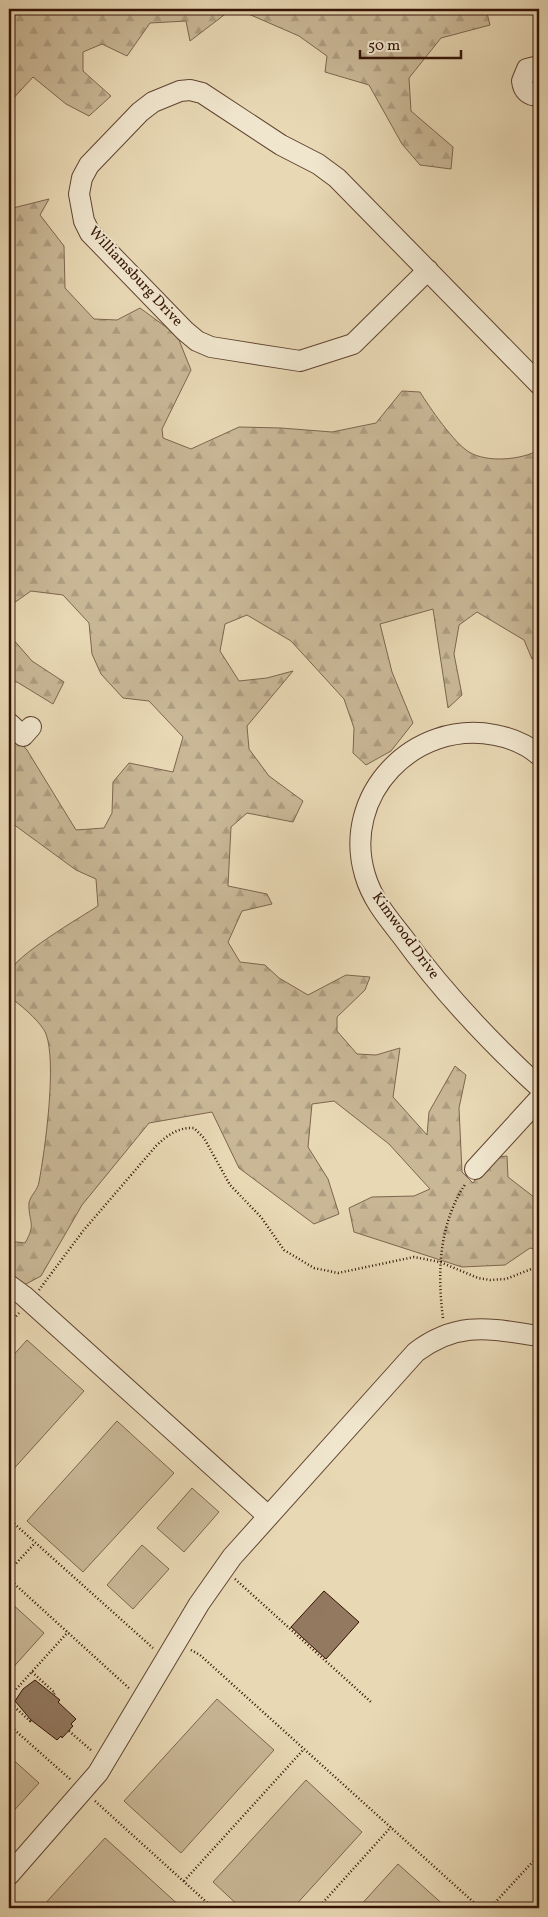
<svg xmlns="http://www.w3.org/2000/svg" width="548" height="1917" font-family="Vollkorn,serif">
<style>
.forest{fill:url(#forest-firs);stroke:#7e654e}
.park{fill:#c9b796;stroke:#7e654e}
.building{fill:#927960;stroke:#341305}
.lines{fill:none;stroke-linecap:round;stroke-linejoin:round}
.minor-casing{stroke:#614431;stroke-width:22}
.path{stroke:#341305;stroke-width:2.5;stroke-dasharray:1 2.5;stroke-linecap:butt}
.minor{stroke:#f0e6ce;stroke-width:20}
.labels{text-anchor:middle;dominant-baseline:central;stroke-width:4;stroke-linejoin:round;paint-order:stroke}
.street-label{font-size:15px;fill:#341305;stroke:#f0e6ce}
</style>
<defs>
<pattern id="forest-firs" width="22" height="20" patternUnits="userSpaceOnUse" patternTransform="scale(1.25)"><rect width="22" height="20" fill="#c9b796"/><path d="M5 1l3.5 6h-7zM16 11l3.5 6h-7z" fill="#ad9c80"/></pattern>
</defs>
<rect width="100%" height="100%" fill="#e8d8b4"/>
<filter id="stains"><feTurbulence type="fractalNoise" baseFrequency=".004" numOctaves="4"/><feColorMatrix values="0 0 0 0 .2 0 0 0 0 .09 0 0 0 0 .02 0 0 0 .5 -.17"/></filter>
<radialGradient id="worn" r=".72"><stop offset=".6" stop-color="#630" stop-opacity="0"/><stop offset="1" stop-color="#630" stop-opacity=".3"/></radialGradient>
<g class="forest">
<polygon points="9,9 232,9 190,41 186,21 150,23 127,56 102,44 83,52 83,71 111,96 89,116 66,104 33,77 9,103"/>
<polygon points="237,9 486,9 490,25 441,38 409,78 411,111 453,147 451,169 420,165 402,144 369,85 325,72 327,56 299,36"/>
<path d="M 49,199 L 40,215 L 64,246 L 65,288 L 94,319 L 117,320 L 140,308 L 177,335 L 191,370 L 162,429 L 163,438 L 191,449 L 239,427 L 281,428 L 332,432 L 376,423 L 402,391 L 420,392 C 430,408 454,443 469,452 C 487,463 521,460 539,450 L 539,653 L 532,659 L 524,640 L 477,612 L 459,625 L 454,654 L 462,695 L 448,708 L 433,609 L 380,624 L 392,672 L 413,723 L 391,751 L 366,765 L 353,753 L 354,728 L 344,699 L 291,641 L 247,615 L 225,624 L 220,651 L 239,681 L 267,678 L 293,671 L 247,726 L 249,749 L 269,776 L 303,801 L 293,822 L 247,813 L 231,827 L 228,886 L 267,894 L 272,904 L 242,911 L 228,942 L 240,962 L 265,965 L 279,978 L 308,995 L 346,975 L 370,977 L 365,990 L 337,1017 L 337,1031 L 357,1054 L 376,1055 L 400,1048 L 393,1097 L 427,1135 L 429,1112 L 455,1066 L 466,1075 L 459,1108 L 462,1172 L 473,1183 L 488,1158 L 507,1156 L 508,1177 L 539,1201 L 539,1250 L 530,1248 L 505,1265 L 462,1267 L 354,1232 L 349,1208 L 372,1197 L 414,1196 L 430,1189 L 389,1144 L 334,1101 L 312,1104 L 308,1147 L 328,1179 L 339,1214 L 314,1224 L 239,1168 L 212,1112 L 149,1123 L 82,1205 L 41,1276 L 9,1293 L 9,1241 L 25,1243 C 37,1223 28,1222 29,1203 C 30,1196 38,1190 39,1182 C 45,1150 57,1063 46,1034 C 42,1023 19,1003 9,997 C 9,990 7,980 9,973 C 14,956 81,917 98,906 L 96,879 L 76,870 L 9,821 L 9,730 L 27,750 L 76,830 L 104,828 L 112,813 L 113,782 L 129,763 L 173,772 L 183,737 L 149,701 L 123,698 L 101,674 L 92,654 L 89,623 L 63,595 L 31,591 L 11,605 L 12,638 L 32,661 L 64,682 L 53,704 L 17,682 L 9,681 L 9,209 Z"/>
</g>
<g class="park">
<polygon points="27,1340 84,1391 9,1474 9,1360"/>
<polygon points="117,1421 174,1473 83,1572 27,1521"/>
<polygon points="192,1488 219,1512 184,1552 157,1528"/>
<polygon points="142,1545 169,1569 133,1609 107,1585"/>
<polygon points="9,1601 44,1633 9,1672"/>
<polygon points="217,1699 274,1750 181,1853 124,1801"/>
<polygon points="9,1756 39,1783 9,1816"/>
<polygon points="306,1780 362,1832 293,1908 241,1908 213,1882"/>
<polygon points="105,1838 182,1908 41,1908"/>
<polygon points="398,1864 447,1908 358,1908"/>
</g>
<g class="building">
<polygon points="324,1591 359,1622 326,1659 291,1627"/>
<polygon points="35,1680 60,1700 58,1702 76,1719 71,1724 73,1726 62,1738 61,1736 57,1740 31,1720 15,1701 23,1689"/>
</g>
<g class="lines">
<defs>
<g id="minor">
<path d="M 539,66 L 527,69 L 522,81 C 523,91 529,96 539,96"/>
<polyline points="428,270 353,344 300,361 211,347 197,341 185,331 90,233 84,221 79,194 82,178 89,165 140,112 153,102 180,91 190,90 202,93 281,145 318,164 337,178 539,384"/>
<polyline points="9,723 23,736 31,727"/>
<path d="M 539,755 C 527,745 511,738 495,735 C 414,719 341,795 365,875 C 372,899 387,917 402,936 C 442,991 489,1041 539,1087"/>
<polyline points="475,1169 539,1099"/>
<polyline points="9,1285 24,1296 268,1516"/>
<path d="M 9,1875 L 98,1773 L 199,1604 L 232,1557 L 416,1352 C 459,1320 490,1329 539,1336"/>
</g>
</defs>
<use href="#minor" class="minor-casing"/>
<g class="path">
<path d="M 39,1290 L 83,1231 L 156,1146 C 167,1135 179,1127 194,1128 L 204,1138 L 230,1185 L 261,1217 L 284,1250 L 314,1268 L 338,1273 L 414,1257 L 440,1262 L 478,1278 L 490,1280 L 506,1279 L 539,1266"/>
<path d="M 443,1318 C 437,1272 439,1223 466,1183"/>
<polyline points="9,1324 19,1313"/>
<polyline points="9,1519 153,1648"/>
<polyline points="9,1571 35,1543"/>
<polyline points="9,1579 130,1689"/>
<polyline points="235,1579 371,1702"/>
<polyline points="191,1650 200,1655 480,1908"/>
<polyline points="32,1672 55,1693 54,1694"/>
<polyline points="9,1697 68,1632"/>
<polyline points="9,1702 30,1721 31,1720"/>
<polyline points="9,1725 71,1780"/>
<polyline points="69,1731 92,1751"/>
<polyline points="95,1801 213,1908"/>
<polyline points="184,1881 304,1749"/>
<polyline points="9,1898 15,1890"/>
<polyline points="318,1908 391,1827"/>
<polyline points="490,1908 539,1855"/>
</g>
<use href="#minor" class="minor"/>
</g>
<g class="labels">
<g class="street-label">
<text transform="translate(135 277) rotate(47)">Williamsburg Drive</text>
<text transform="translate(405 936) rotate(54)">Kimwood Drive</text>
</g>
</g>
<rect width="548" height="1917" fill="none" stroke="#e8d8b4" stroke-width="30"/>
<rect x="10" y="10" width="528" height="1897" fill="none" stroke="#341305" stroke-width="2.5"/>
<rect x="15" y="15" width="518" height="1887" fill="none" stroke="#341305"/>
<path d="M360 50v8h101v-8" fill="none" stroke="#341305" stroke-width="2.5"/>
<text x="368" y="50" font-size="15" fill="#341305" stroke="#f0e6ce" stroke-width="4" paint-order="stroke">50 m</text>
<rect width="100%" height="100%" filter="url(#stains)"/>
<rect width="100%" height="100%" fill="url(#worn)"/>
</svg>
